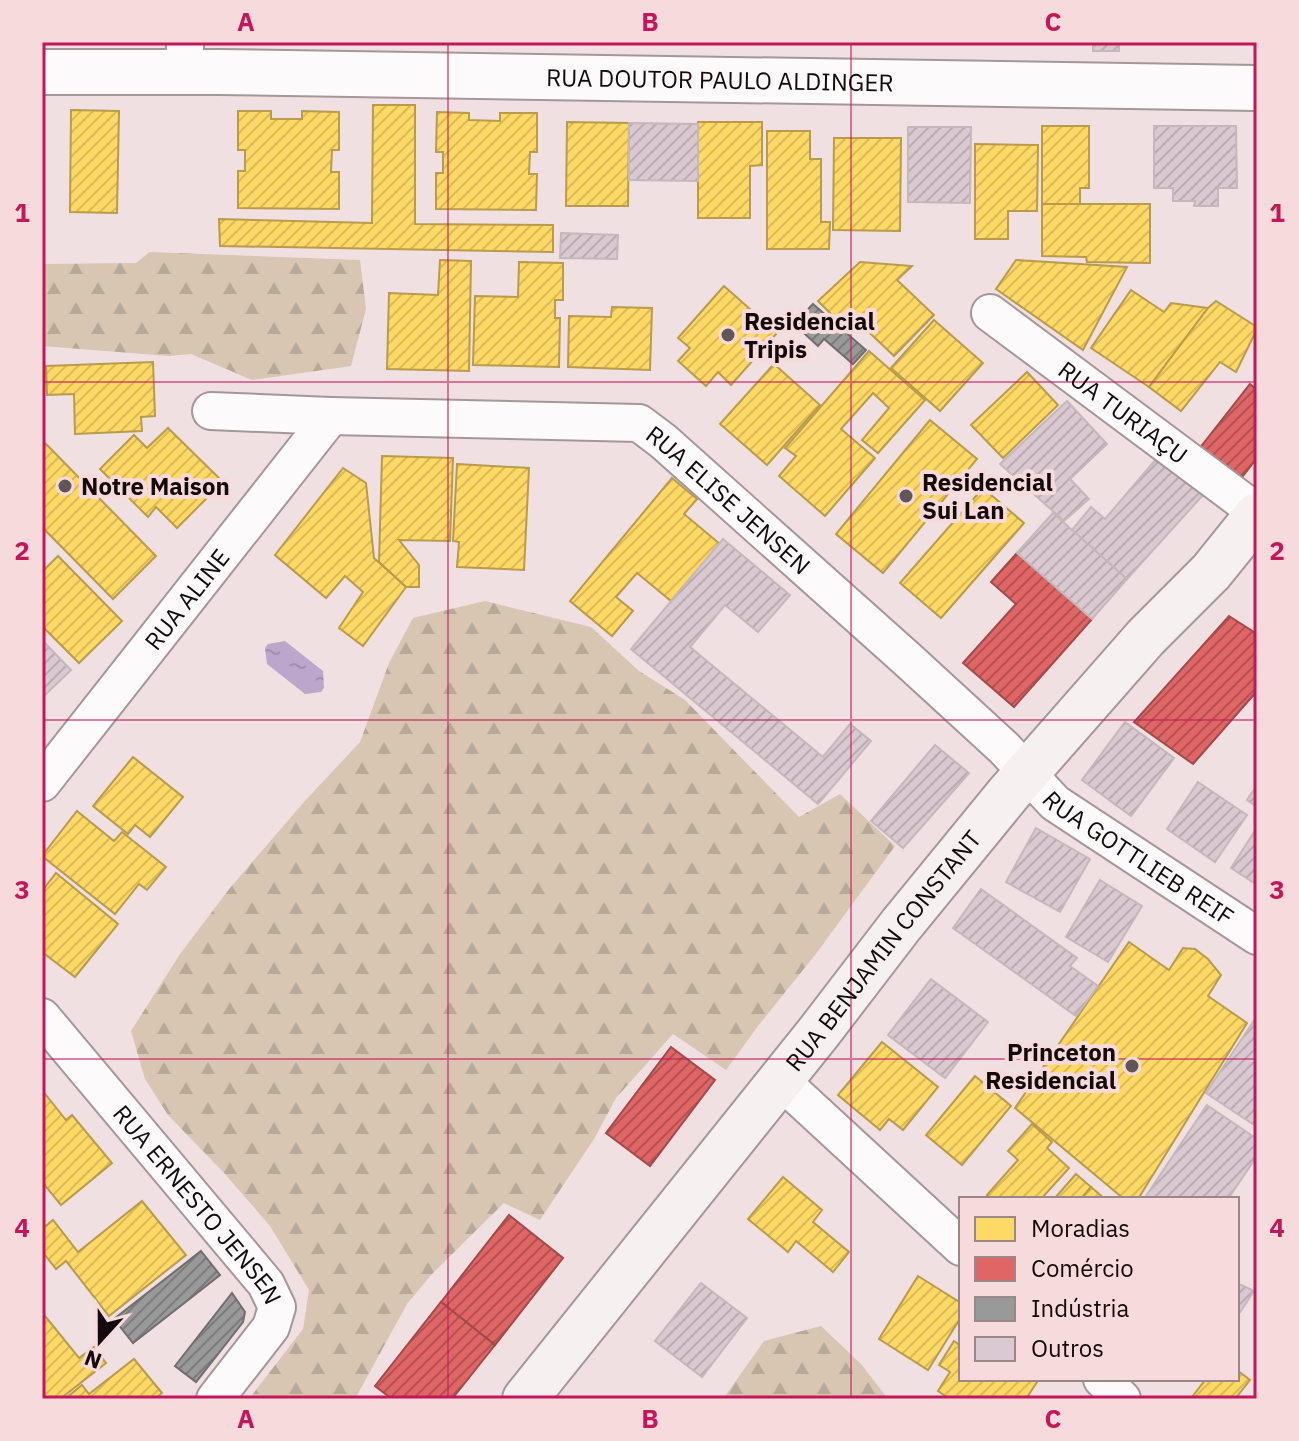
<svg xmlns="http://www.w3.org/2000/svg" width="1299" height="1441" font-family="'IBM Plex Sans',sans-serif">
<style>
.forest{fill:url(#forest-firs)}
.water{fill:url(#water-ripples)}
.homes{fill:url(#homes-hatch);stroke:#b89b4b;stroke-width:2}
.shops{fill:url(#shops-hatch);stroke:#a24a4b;stroke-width:2}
.industry{fill:url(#industry-hatch);stroke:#716e6e;stroke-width:2}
.building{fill:url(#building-hatch);stroke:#c4b8bc;stroke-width:2}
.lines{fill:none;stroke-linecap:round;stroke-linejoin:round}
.minor-casing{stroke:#a39798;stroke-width:40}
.tertiary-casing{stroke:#a39798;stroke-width:48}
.secondary-casing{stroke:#a39798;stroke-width:48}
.minor{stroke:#fdfafb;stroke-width:36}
.tertiary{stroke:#fdfafb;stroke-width:44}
.secondary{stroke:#f6f1f0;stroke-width:44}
.grid{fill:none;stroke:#c2185b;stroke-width:2;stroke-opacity:0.55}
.poi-dot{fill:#615556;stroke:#f7dadc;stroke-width:3}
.labels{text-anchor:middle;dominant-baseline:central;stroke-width:8;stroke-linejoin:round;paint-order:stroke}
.street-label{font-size:24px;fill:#130a0b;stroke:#f7dadc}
.poi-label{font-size:24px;font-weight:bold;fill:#130a0b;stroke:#f7dadc;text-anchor:start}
.neatline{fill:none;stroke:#c2185b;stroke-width:3}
.grid-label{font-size:26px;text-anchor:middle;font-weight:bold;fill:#c2185b}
</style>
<defs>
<pattern id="forest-firs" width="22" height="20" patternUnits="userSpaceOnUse" patternTransform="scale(2)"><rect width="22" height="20" fill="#d8c5b2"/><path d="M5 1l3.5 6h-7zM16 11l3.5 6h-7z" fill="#b8a898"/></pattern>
<pattern id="water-ripples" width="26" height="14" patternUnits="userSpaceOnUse" patternTransform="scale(2)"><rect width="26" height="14" fill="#bca6cb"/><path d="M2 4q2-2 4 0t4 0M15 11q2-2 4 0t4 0" fill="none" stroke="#a18ead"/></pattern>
<pattern id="homes-hatch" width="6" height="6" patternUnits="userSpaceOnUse" patternTransform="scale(2)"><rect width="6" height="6" fill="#ffd966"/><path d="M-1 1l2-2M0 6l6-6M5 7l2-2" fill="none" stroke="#dab957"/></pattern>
<pattern id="shops-hatch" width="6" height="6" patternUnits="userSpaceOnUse" patternTransform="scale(2)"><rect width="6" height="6" fill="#e06666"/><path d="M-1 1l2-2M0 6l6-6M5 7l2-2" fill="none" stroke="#b45252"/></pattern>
<pattern id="industry-hatch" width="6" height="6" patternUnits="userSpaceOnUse" patternTransform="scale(2)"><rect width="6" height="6" fill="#999"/><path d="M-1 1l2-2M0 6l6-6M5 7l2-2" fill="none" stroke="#7c7b7b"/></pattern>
<pattern id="building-hatch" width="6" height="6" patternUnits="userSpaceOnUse" patternTransform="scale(2)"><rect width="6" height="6" fill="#dac9d0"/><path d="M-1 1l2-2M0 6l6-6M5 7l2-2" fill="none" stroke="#baabb1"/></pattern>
</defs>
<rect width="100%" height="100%" fill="#f1e0e2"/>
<g class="forest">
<polygon points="150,252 360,260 366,309 351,366 252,380 191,354 169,356 42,346 42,264 136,263"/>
<polygon points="485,601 591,627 639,671 685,700 799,817 840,794 895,846 815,955 758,1026 726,1070 673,1034 616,1098 594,1139 540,1220 504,1203 432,1274 407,1304 355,1399 249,1399 303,1329 309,1290 270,1226 225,1174 168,1115 145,1079 131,1031 180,954 230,888 304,802 360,742 389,663 413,618"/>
<polygon points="821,1326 861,1364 888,1399 723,1399 764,1341"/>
</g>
<polygon class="water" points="285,641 323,671 324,688 321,692 305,694 267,664 265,648 268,644"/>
<g class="homes">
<polygon points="373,105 415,105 415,224 553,225 553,252 220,246 219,219 372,223"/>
<polygon points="71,110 119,111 117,213 70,212"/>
<polygon points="238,111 271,111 271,119 302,119 302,111 339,112 339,150 332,150 331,172 339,172 339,209 238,208 238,171 245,171 245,150 238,150"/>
<polygon points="437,112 469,113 469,120 500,121 500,113 537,113 537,152 530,152 529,174 537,174 536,210 436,209 436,173 443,173 443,152 436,152"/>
<polygon points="567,122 629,123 628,206 566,206"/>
<polygon points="698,122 762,122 762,165 750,166 750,218 698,218"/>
<polygon points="1042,126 1089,126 1089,188 1080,188 1080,204 1042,204"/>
<polygon points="767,131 810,131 810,159 821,159 821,222 830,222 829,249 767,249"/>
<polygon points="834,138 901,138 900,231 833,230"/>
<polygon points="975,144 1038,145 1037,211 1008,211 1008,239 975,239"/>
<polygon points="1042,204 1150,204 1150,263 1087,262 1086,257 1042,256"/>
<polygon points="440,260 471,261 469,371 387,369 389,293 438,295"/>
<polygon points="1016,260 1127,267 1083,350 996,289"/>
<polygon points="519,262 563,263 563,300 555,300 555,318 560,318 559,367 473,365 475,296 518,297"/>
<polygon points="860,262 912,266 897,280 934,315 894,356 853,317 844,327 818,301"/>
<polygon points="724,286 777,333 731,385 718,372 706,386 678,361 690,348 678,338"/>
<polygon points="1131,290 1164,312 1171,303 1208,308 1149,387 1091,348"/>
<polygon points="1216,301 1257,327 1257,329 1236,372 1220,362 1181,411 1149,387 1208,308"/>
<polygon points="612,307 652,308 650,370 568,367 569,316 611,317"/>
<polygon points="934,320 983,363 940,411 891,368"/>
<polygon points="869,351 925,400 878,453 862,440 889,408 873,393 841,429 875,458 825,516 779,476 796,456 785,448"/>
<polygon points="153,362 155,416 141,417 142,431 75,434 74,394 47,395 46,366"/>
<polygon points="774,364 820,405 767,465 720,424"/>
<polygon points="1027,372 1058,405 1003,458 971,425"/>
<polygon points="930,420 977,459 883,573 836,534"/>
<polygon points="168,428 223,482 177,528 156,507 148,517 100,469 134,435 147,448"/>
<polygon points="45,443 156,556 113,599 42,527 42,446"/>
<polygon points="382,456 453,458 450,541 399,540 419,565 419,587 406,587 379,562"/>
<polygon points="457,464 529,468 524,570 457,567 459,542 453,541"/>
<polygon points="343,468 366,483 374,558 406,587 363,646 339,628 363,592 345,576 326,598 275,555"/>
<polygon points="672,478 697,499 684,514 720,544 671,601 637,573 616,597 633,611 612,636 570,601"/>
<polygon points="983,488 1024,523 941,618 900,583"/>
<polygon points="58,556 122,621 79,663 42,626 42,572"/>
<polygon points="133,757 183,797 150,837 135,825 128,834 93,806"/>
<polygon points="77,811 114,841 122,832 166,867 147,890 139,884 115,914 42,856"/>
<polygon points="56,873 118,924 75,977 42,952 42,891"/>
<polygon points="1129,942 1169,970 1183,948 1195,949 1208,959 1221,975 1208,996 1247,1023 1138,1199 1124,1199 1015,1108"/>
<polygon points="882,1042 938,1087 903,1130 889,1119 880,1130 838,1095"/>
<polygon points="975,1076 1011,1106 962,1165 926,1135"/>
<polygon points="42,1090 66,1120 72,1115 112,1163 61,1205 42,1182"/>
<polygon points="1032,1124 1052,1142 1047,1148 1069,1168 1041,1199 991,1199 987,1195 1018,1160 1008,1151"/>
<polygon points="1076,1174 1091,1187 1081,1199 1054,1199"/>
<polygon points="783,1177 822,1210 813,1222 849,1252 833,1272 796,1241 788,1252 748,1219"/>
<polygon points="1091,1187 1105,1199 1081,1199"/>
<polygon points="142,1201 186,1255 109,1316 66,1261 56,1269 42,1251 42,1229 53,1220 78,1252"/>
<polygon points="918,1276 961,1303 961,1317 928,1370 879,1339"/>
<polygon points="45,1316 79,1358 94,1347 106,1363 60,1399 42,1399 42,1319"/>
<polygon points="954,1341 961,1346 961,1379 1039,1379 1026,1399 950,1399 938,1391 950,1372 939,1365"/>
<polygon points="134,1359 162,1393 155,1399 65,1399 82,1385 89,1394"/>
<polygon points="1237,1370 1250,1380 1235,1399 1195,1399 1192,1397 1206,1379 1237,1379"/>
</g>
<g class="shops">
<polygon points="1250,384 1257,390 1257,458 1239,481 1199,449"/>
<polygon points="1017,553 1092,619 1014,707 963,663 1016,604 991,582"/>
<polygon points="1229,616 1257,634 1257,691 1193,764 1134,722"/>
<polygon points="671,1047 715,1080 650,1166 606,1133"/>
<polygon points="509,1215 563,1258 495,1345 441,1302"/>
<polygon points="441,1302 495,1345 452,1399 392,1399 375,1386"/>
</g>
<g class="industry">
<polygon points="813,304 866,350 853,364 824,339 818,346 794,324"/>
<polygon points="201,1251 220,1275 133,1343 114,1319"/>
<polygon points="232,1293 245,1312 243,1322 196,1382 175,1366"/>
</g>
<g class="building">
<rect x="1093" y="42" width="26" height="9"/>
<polygon points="629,123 698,124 698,181 629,180"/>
<polygon points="1154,126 1236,126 1237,188 1218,188 1218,206 1194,206 1195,201 1173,201 1173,188 1154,188"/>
<polygon points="908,127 971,127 970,203 908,202"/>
<polygon points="561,233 618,235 617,259 560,258"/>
<polygon points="1067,401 1107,444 1070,479 1089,499 1064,521 1000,464"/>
<polygon points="1157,458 1203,495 1127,579 1072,530 1091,507 1105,519"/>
<polygon points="1053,513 1127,579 1092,619 1017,553"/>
<polygon points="723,539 790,595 758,632 725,605 690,647 823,757 850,724 871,741 818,804 631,649"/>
<polygon points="42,640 71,670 42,698"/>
<polygon points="1125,722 1174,758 1131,816 1082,780"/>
<polygon points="935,745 969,773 903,848 871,821"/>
<polygon points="1198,782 1247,815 1215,862 1167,829"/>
<polygon points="1257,785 1257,807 1247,800"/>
<polygon points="1036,828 1090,859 1060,912 1006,882"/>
<polygon points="1256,829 1257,830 1257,885 1231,868"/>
<polygon points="1100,880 1142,906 1108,962 1066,937"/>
<polygon points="981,889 1077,958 1070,966 1098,986 1076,1016 953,928"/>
<polygon points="931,979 988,1022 945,1078 888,1035"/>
<polygon points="1257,1016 1257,1127 1206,1093"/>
<polygon points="1207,1105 1257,1139 1257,1156 1228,1199 1144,1199"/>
<polygon points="701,1283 747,1318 702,1377 655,1341"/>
<polygon points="1237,1283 1254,1291 1237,1317"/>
</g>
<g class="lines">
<defs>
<g id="minor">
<polyline points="185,72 185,42"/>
<path id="s1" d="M 990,313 L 1257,512"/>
<path id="s2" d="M 211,411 L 331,416 L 639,423 L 663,441 L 907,659 L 1004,748 L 1055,803 L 1257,936"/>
<path id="s3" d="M 42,783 L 331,416"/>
<path id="s4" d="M 42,1017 L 266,1284 L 277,1307 L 271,1327 L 215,1399"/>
<polyline points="780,1080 961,1247"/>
<polyline points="1102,1379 1122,1399"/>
</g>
<g id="tertiary">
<path id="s5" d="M 42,72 L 219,72 L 1257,88"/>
</g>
<g id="secondary">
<path id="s6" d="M 525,1399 L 819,1032 L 901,925 L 1009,793 L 1146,637 L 1211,572 L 1257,515"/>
</g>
</defs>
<use href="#minor" class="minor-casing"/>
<use href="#tertiary" class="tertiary-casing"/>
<use href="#secondary" class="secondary-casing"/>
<use href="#minor" class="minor"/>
<use href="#tertiary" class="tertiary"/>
<use href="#secondary" class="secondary"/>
</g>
<path class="grid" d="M 448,42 L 448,1399M 851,42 L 851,1399M 42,382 L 1257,382M 42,720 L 1257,720M 42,1059 L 1257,1059"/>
<g class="poi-dot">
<circle cx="728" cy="335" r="8"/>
<circle cx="65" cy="486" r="8"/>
<circle cx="906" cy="496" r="8"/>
<circle cx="1132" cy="1066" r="8"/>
</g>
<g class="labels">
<g class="street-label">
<text stroke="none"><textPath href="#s5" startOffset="678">RUA DOUTOR PAULO ALDINGER</textPath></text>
<text stroke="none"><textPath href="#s1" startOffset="166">RUA TURIAÇU</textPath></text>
<text stroke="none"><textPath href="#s2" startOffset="546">RUA ELISE JENSEN</textPath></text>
<text stroke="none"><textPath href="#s3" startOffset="234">RUA ALINE</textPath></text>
<text stroke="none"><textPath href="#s2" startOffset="1092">RUA GOTTLIEB REIF</textPath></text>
<text stroke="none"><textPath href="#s6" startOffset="574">RUA BENJAMIN CONSTANT</textPath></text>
<text stroke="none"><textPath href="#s4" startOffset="244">RUA ERNESTO JENSEN</textPath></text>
</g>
<g class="poi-label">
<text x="744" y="321">Residencial<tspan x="744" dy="28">Tripis</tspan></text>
<text x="922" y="482">Residencial<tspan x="922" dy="28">Sui Lan</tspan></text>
<text x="81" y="486">Notre Maison</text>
<text x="1116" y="1052" text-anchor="end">Princeton<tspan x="1116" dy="28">Residencial</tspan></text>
</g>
</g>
<rect width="1299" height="1441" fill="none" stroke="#f7dadc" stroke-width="88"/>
<rect x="959" y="1197" width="280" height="184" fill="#f7dadc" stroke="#9c8788" stroke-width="2"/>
<rect x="975" y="1217" width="40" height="24" fill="#ffd966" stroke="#9c8788" stroke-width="2"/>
<text x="1031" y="1237" font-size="24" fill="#130a0b">Moradias</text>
<rect x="975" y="1257" width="40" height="24" fill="#e06666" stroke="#9c8788" stroke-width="2"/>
<text x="1031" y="1277" font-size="24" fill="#130a0b">Comércio</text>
<rect x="975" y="1297" width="40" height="24" fill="#999999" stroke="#9c8788" stroke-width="2"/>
<text x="1031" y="1317" font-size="24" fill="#130a0b">Indústria</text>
<rect x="975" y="1337" width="40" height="24" fill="#dac9d0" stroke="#9c8788" stroke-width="2"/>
<text x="1031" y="1357" font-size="24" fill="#130a0b">Outros</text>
<g transform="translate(100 1341) rotate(201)" stroke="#f7dadc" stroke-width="6" paint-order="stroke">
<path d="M0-6L14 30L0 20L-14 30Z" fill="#130a0b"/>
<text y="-12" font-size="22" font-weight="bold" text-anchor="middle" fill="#130a0b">N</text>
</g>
<rect x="44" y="44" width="1211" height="1353" class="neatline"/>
<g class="grid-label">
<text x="246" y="31">A</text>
<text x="650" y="31">B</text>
<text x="1053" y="31">C</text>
<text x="22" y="222">1</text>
<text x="1277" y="222">1</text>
<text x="22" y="560">2</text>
<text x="1277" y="560">2</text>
<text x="22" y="899">3</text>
<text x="1277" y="899">3</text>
<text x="22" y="1237">4</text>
<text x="1277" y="1237">4</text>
<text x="246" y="1428">A</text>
<text x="650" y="1428">B</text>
<text x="1053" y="1428">C</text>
</g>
</svg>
